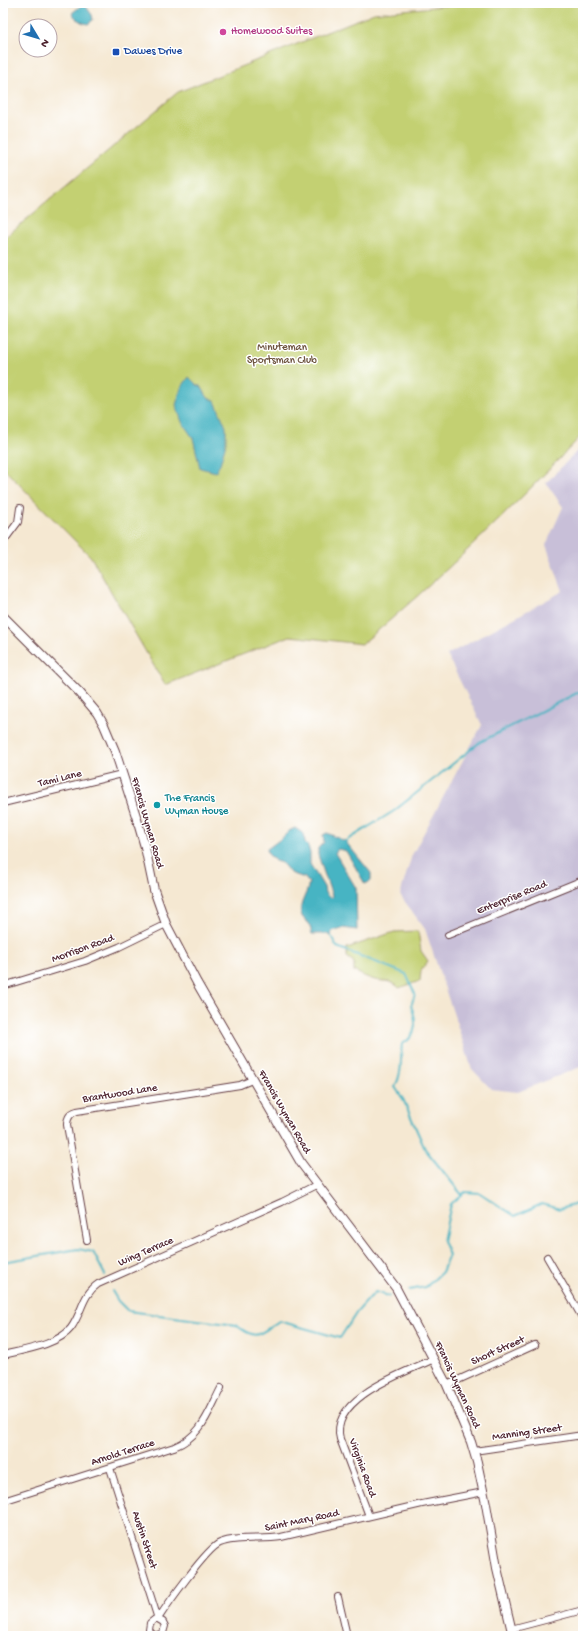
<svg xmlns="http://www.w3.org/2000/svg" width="586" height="1639" font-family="'Gochi Hand',sans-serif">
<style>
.industrial{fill:#c8bfd8}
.green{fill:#c3d072;stroke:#86784e}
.water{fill:#47b4c3;stroke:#486a77}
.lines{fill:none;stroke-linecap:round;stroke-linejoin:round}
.stream{stroke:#47b4c3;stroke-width:2}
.minor-casing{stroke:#643d44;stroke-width:8}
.secondary-casing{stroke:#643d44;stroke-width:10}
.minor{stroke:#fff;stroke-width:6}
.secondary{stroke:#fff;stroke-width:8}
.hotel-dot{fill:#d1479c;stroke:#fff;stroke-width:1.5}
.transit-dot{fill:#1a4fb4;stroke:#fff;stroke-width:1.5}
.culture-dot{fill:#0f9aa8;stroke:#fff;stroke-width:1.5}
.labels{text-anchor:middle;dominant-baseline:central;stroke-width:3;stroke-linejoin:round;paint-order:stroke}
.hotel-label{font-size:11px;fill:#b23c85;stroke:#fff;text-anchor:start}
.transit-label{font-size:11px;fill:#164399;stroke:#fff;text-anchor:start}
.park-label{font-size:11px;fill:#6e5440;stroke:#fff}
.street-label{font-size:11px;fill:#4a1f2b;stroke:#fff}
.culture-label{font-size:11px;fill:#0d838f;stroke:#fff;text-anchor:start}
</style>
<rect width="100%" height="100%" fill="#fff"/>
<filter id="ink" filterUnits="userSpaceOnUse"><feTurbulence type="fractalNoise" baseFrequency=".025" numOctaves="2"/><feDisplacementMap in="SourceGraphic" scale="8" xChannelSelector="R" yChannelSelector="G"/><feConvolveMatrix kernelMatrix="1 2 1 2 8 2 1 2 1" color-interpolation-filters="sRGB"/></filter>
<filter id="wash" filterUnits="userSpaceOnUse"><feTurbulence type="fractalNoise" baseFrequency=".012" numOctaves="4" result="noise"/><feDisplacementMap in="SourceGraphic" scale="16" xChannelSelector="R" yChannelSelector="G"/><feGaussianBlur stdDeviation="0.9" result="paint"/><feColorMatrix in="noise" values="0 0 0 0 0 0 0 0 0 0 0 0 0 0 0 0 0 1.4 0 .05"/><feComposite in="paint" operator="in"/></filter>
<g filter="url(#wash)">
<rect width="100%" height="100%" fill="#f5e8d2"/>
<polygon class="industrial" points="583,445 583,1066 518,1092 491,1089 472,1069 425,929 400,895 412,855 482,725 447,655 563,591 546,545 563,507 546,483"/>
<g class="green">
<path d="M 473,3 L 583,3 L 583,434 C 513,508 440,579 362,644 L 290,636 L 165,685 L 91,557 L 3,468 L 3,239 L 178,92 L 374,13 Z"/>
<path d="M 418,931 L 421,951 L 428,961 L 421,971 L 420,981 L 399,988 C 392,980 385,982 375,980 C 368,978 361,975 354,971 L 354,962 L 347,957 L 347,948 L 394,932 Z"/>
</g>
<g class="water">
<path d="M 82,5 L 85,5 L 92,15 L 93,20 L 88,24 C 81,23 76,19 72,13 Z"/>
<polygon points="189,377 197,385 201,386 208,398 215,401 226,427 226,443 220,464 216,472 200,468 193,438 182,422 176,405 181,388"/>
<path d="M 295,828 L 304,834 L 305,843 L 308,846 L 310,853 L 310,864 L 324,887 L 325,893 L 330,898 L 332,896 L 318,855 L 318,848 L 324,842 L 323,835 L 327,833 L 345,841 L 371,873 L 371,881 L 365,884 L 346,851 L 338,849 L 335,853 L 356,888 L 357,930 L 343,928 L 332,931 L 331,937 L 327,934 L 312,934 L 309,923 C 291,912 307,897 309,883 L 305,878 L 290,873 L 282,863 L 275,861 L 268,854 L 267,849 L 282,838 L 289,831 Z"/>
</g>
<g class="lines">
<g class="stream">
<polyline points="344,842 394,811 480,742 583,690"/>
<path d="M 331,936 L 337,947 L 406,974 L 415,994 L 411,1006 C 417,1020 418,1036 402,1044 C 400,1060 403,1072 395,1087 L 403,1099 L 425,1149 L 462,1195"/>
<polyline points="3,1262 78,1249 93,1252 105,1275"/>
<polyline points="409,1290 426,1287 442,1272 449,1255 443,1241 451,1204 465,1192 480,1193 515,1216 542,1204 560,1209 583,1202"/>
<path d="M 112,1291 L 118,1301 L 128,1311 L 236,1325 C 257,1342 259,1334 279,1321 L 340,1338 L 357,1312 L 375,1292 L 389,1296"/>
</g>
</g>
</g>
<g filter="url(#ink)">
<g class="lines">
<defs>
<g id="minor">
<polyline points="3,542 18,522 20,508"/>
<polyline points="3,803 122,774"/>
<polyline points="448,935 583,880"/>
<polyline points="3,986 85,961 119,947 166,924"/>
<path d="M 87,1240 L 67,1125 C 67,1118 70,1113 77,1111 L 240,1085 L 252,1080"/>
<polyline points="547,1257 583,1319"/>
<path d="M 3,1355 C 23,1350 58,1345 71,1328 C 82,1313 82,1295 98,1284 L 282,1202 L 316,1185"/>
<polyline points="447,1385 535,1345"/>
<polyline points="474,1451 583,1435"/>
<path d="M 110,1468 L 158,1619 L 163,1622 L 165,1626 L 163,1633 L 155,1636 L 152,1634 L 149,1630 L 150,1623 L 155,1619 L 158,1619 C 167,1605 207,1548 220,1543 C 236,1536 263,1540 281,1537 L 422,1504 L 484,1492"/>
<path d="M 3,1501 L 174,1447 C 202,1436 208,1413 221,1388"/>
<path d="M 369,1516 L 340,1439 C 329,1398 406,1372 434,1359"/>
<polyline points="338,1597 347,1636"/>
<polyline points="511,1629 583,1610"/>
</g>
<polyline id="secondary" points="3,616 80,693 97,713 104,725 115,751 136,816 145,847 154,890 166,924 197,983 301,1163 396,1288 447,1385 471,1442 477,1462 486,1504 497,1568 513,1636"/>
</defs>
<use href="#minor" class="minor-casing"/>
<use href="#secondary" class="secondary-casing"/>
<use href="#minor" class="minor"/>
<use href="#secondary" class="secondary"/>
</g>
</g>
<circle class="hotel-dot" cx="223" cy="32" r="4"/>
<rect class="transit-dot" x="112" y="48" width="8" height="8" rx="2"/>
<circle class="culture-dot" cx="157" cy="805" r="4"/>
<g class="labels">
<g class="hotel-label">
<text x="231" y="32">Homewood Suites</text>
</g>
<g class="transit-label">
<text x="124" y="52">Dawes Drive</text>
</g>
<g class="park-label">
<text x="282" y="348">Minuteman<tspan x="282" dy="13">Sportsman Club</tspan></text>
</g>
<g class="street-label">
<text transform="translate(60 779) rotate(-14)">Tami Lane</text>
<text transform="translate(147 823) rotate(74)">Francis Wyman Road</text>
<text transform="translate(512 898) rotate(-22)">Enterprise Road</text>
<text transform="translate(83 949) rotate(-20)">Morrison Road</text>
<text transform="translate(120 1094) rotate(-9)">Brantwood Lane</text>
<text transform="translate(284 1112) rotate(60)">Francis Wyman Road</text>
<text transform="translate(146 1252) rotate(-24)">Wing Terrace</text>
<text transform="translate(498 1351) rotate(-24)">Short Street</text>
<text transform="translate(457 1385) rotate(65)">Francis Wyman Road</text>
<text transform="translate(527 1433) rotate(-8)">Manning Street</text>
<text transform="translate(123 1453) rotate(-18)">Arnold Terrace</text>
<text transform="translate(362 1468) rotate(70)">Virginia Road</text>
<text transform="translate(302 1521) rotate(-12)">Saint Mary Road</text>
<text transform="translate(144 1540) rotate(72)">Austin Street</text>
</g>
<g class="culture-label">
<text x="165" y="799">The Francis<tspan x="165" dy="13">Wyman House</tspan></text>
</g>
</g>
<rect width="586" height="1639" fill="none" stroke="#fff" stroke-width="16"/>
<g transform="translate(38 38) rotate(128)"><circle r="19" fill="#ffffff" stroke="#b7a5aa"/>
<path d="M0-3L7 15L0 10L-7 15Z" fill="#1f6fb2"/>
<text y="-6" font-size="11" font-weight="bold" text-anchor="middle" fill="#4a1f2b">N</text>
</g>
</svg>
